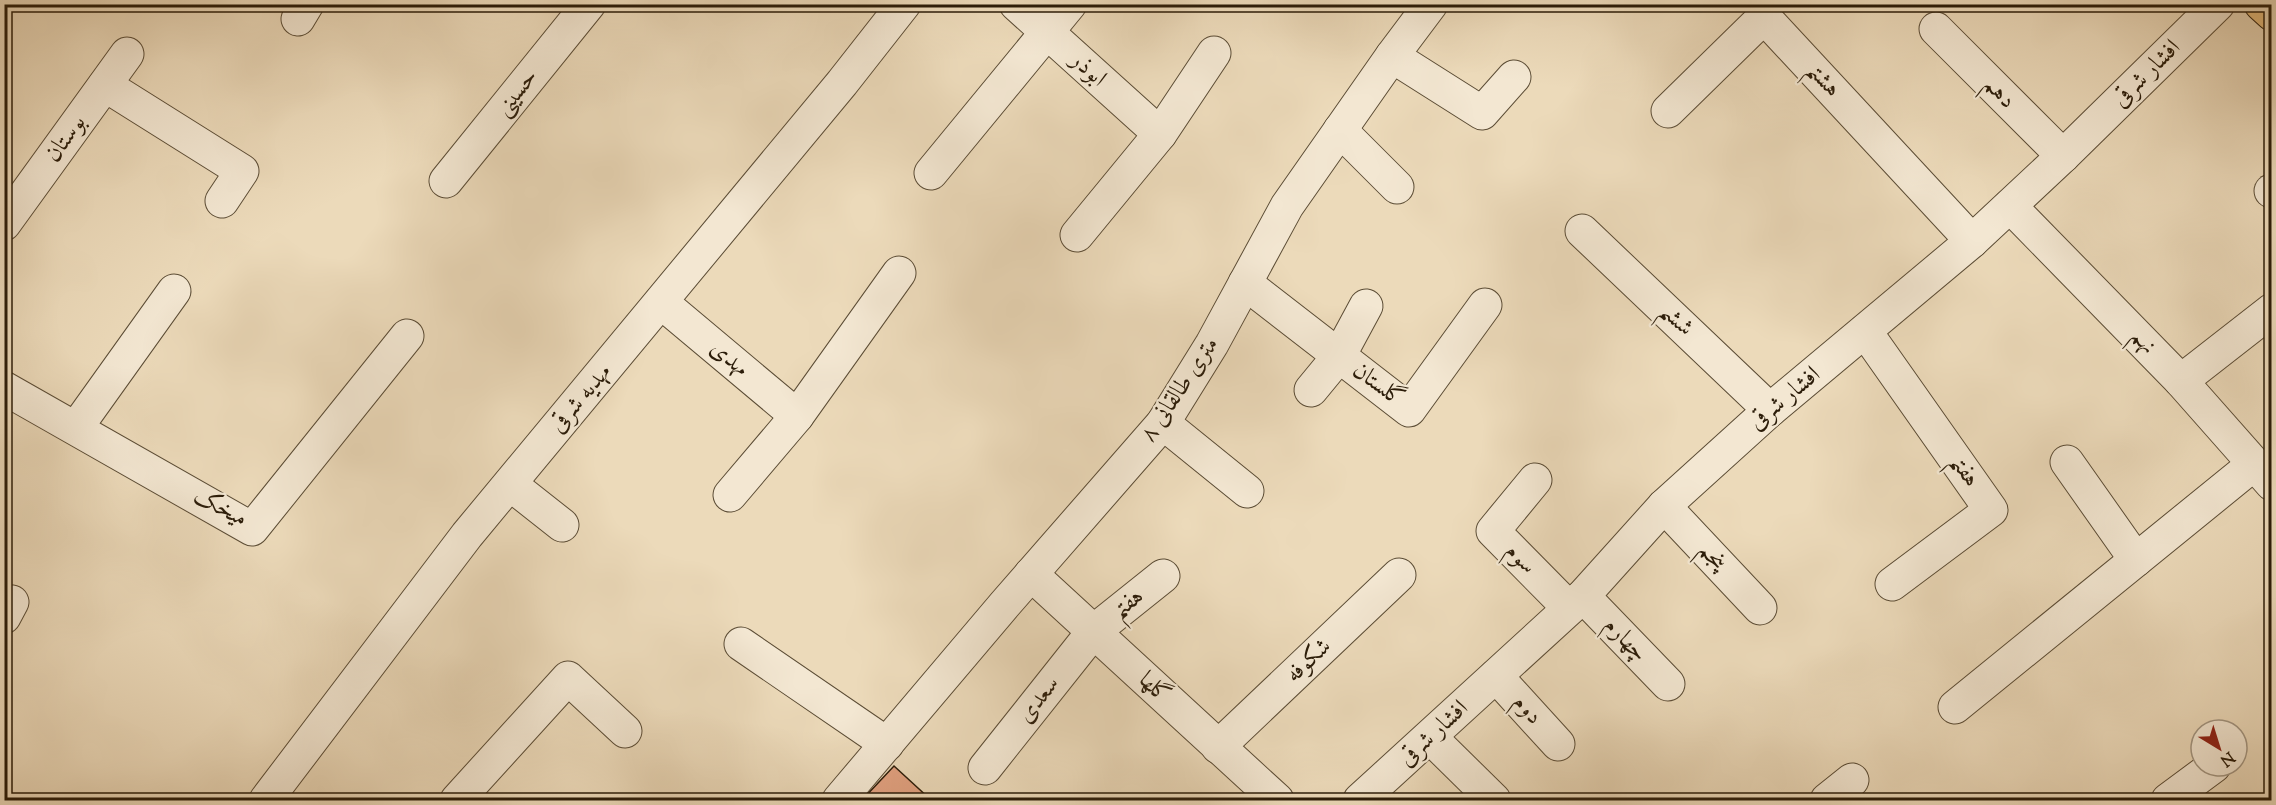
<svg xmlns="http://www.w3.org/2000/svg" width="2276" height="805" font-family="'Sorts Mill Goudy',Amiri,serif">
<style>
.building{fill:#e1a180;stroke:#2b1c09;stroke-width:1.5}
.lines{fill:none;stroke-linecap:round;stroke-linejoin:round}
.minor-casing{stroke:#5b4c35;stroke-width:35}
.major-casing{stroke:#2b1c09;stroke-width:35}
.minor{stroke:#f3e7d2;stroke-width:33}
.major{stroke:#e6bd7d;stroke-width:33}
.labels{text-anchor:middle;dominant-baseline:central;stroke-width:4.5;stroke-linejoin:round;paint-order:stroke}
.street-label{font-size:24px;fill:#2b1c09;stroke:#f3e7d2}
</style>
<rect width="100%" height="100%" fill="#ecdaba"/>
<filter id="stains"><feTurbulence type="fractalNoise" baseFrequency=".00333" numOctaves="4"/><feColorMatrix values="0 0 0 0 .2 0 0 0 0 .09 0 0 0 0 .02 0 0 0 .5 -.17"/></filter>
<radialGradient id="worn" r=".72"><stop offset=".6" stop-color="#630" stop-opacity="0"/><stop offset="1" stop-color="#630" stop-opacity=".3"/></radialGradient>
<polygon class="building" points="894,766 931,800 862,800"/>
<g class="lines">
<defs>
<g id="minor">
<polyline points="1016,4 1160,134"/>
<polyline points="298,19 307,4"/>
<polyline points="1936,29 2063,156"/>
<polyline points="1392,56 1482,113 1514,77"/>
<polyline points="105,85 242,171 222,201"/>
<polyline points="1668,111 1764,17 1972,241"/>
<polyline points="1340,130 1397,187"/>
<polyline points="931,173 1070,4"/>
<polyline points="446,181 589,4"/>
<polyline points="2271,191 2272,191"/>
<polyline points="2010,206 2181,381 2272,484"/>
<polyline points="4,224 127,54"/>
<polyline points="1582,231 1770,410"/>
<polyline points="1077,235 1160,134 1214,53"/>
<polyline points="1245,283 1409,410 1485,305"/>
<polyline points="661,302 797,416"/>
<polyline points="1865,331 1991,510 1892,584"/>
<polyline points="2181,381 2272,310"/>
<polyline points="4,388 252,529 407,336"/>
<polyline points="1311,390 1339,356 1366,306"/>
<polyline points="1163,423 1247,491"/>
<polyline points="76,428 174,291"/>
<polyline points="2067,462 2136,560"/>
<polyline points="1535,480 1493,531 1569,608"/>
<polyline points="510,484 562,525"/>
<polyline points="730,495 797,416 899,273"/>
<polyline points="1664,506 1760,608"/>
<polyline points="1031,574 1277,800"/>
<polyline points="1583,596 1668,684"/>
<polyline points="4,617 12,602"/>
<polyline points="741,644 887,744"/>
<polyline points="1496,676 1558,744"/>
<polyline points="1955,707 2254,464"/>
<polyline points="1431,738 1494,800"/>
<polyline points="1218,747 1399,575"/>
<polyline points="985,768 1093,632 1163,576"/>
<polyline points="266,800 467,535 842,83 904,4"/>
<polyline points="457,800 568,678 625,731"/>
<polyline points="839,800 1005,604 1163,423 1212,344 1287,206 1392,56 1431,4"/>
<polyline points="1360,800 1583,596 1664,506 1770,410 1972,241 2063,156 2218,4"/>
<polyline points="1827,800 1852,780"/>
<polyline points="2168,800 2214,766"/>
</g>
<polyline id="major" points="2261,4 2272,14"/>
</defs>
<use href="#minor" class="minor-casing"/>
<use href="#major" class="major-casing"/>
<use href="#minor" class="minor"/>
<use href="#major" class="major"/>
</g>
<g class="labels">
<g class="street-label">
<text transform="translate(1088 70) rotate(42)">ابوذر</text>
<text transform="translate(2147 74) rotate(-45)">افشار شرقی</text>
<text transform="translate(1823 80) rotate(47)">هشتم</text>
<text transform="translate(517 93) rotate(-51)">حسینی</text>
<text transform="translate(1999 93) rotate(45)">دهم</text>
<text transform="translate(66 139) rotate(-54)">بوستان</text>
<text transform="translate(1676 320) rotate(43)">ششم</text>
<text transform="translate(2143 342) rotate(46)">نهم</text>
<text transform="translate(729 359) rotate(40)">مهدی</text>
<text transform="translate(1378 385) rotate(36)">گلستان</text>
<text transform="translate(1180 390) rotate(-56)">۸ متری طالقانی</text>
<text transform="translate(581 399) rotate(-50)">مهدیه شرقی</text>
<text transform="translate(1785 399) rotate(-40)">افشار شرقی</text>
<text transform="translate(1964 471) rotate(55)">هفتم</text>
<text transform="translate(220 508) rotate(27)">میخک</text>
<text transform="translate(1712 557) rotate(47)">پنجم</text>
<text transform="translate(1520 559) rotate(45)">سوم</text>
<text transform="translate(1128 604) rotate(-38)">هفتم</text>
<text transform="translate(1625 640) rotate(46)">چهارم</text>
<text transform="translate(1309 661) rotate(-43)">شکوفه</text>
<text transform="translate(1154 688) rotate(43)">گلها</text>
<text transform="translate(1039 700) rotate(-52)">سعدی</text>
<text transform="translate(1527 710) rotate(48)">دوم</text>
<text transform="translate(1434 734) rotate(-43)">افشار شرقی</text>
</g>
</g>
<rect width="2276" height="805" fill="none" stroke="#ecdaba" stroke-width="24"/>
<rect x="6" y="6" width="2264" height="793" fill="none" stroke="#2b1c09" stroke-width="3"/>
<rect x="12" y="12" width="2252" height="781" fill="none" stroke="#2b1c09" stroke-width="1.5"/>
<g transform="translate(2219 748) rotate(142)"><circle r="28" fill="#f3e7d2" stroke="#a39682" stroke-width="1.5"/>
<path d="M0-4.5L10 22L0 15L-10 22Z" fill="#8f2418"/>
<text y="-9" font-size="16" font-weight="bold" text-anchor="middle" fill="#2b1c09">N</text>
</g>
<rect width="100%" height="100%" filter="url(#stains)"/>
<rect width="100%" height="100%" fill="url(#worn)"/>
</svg>
